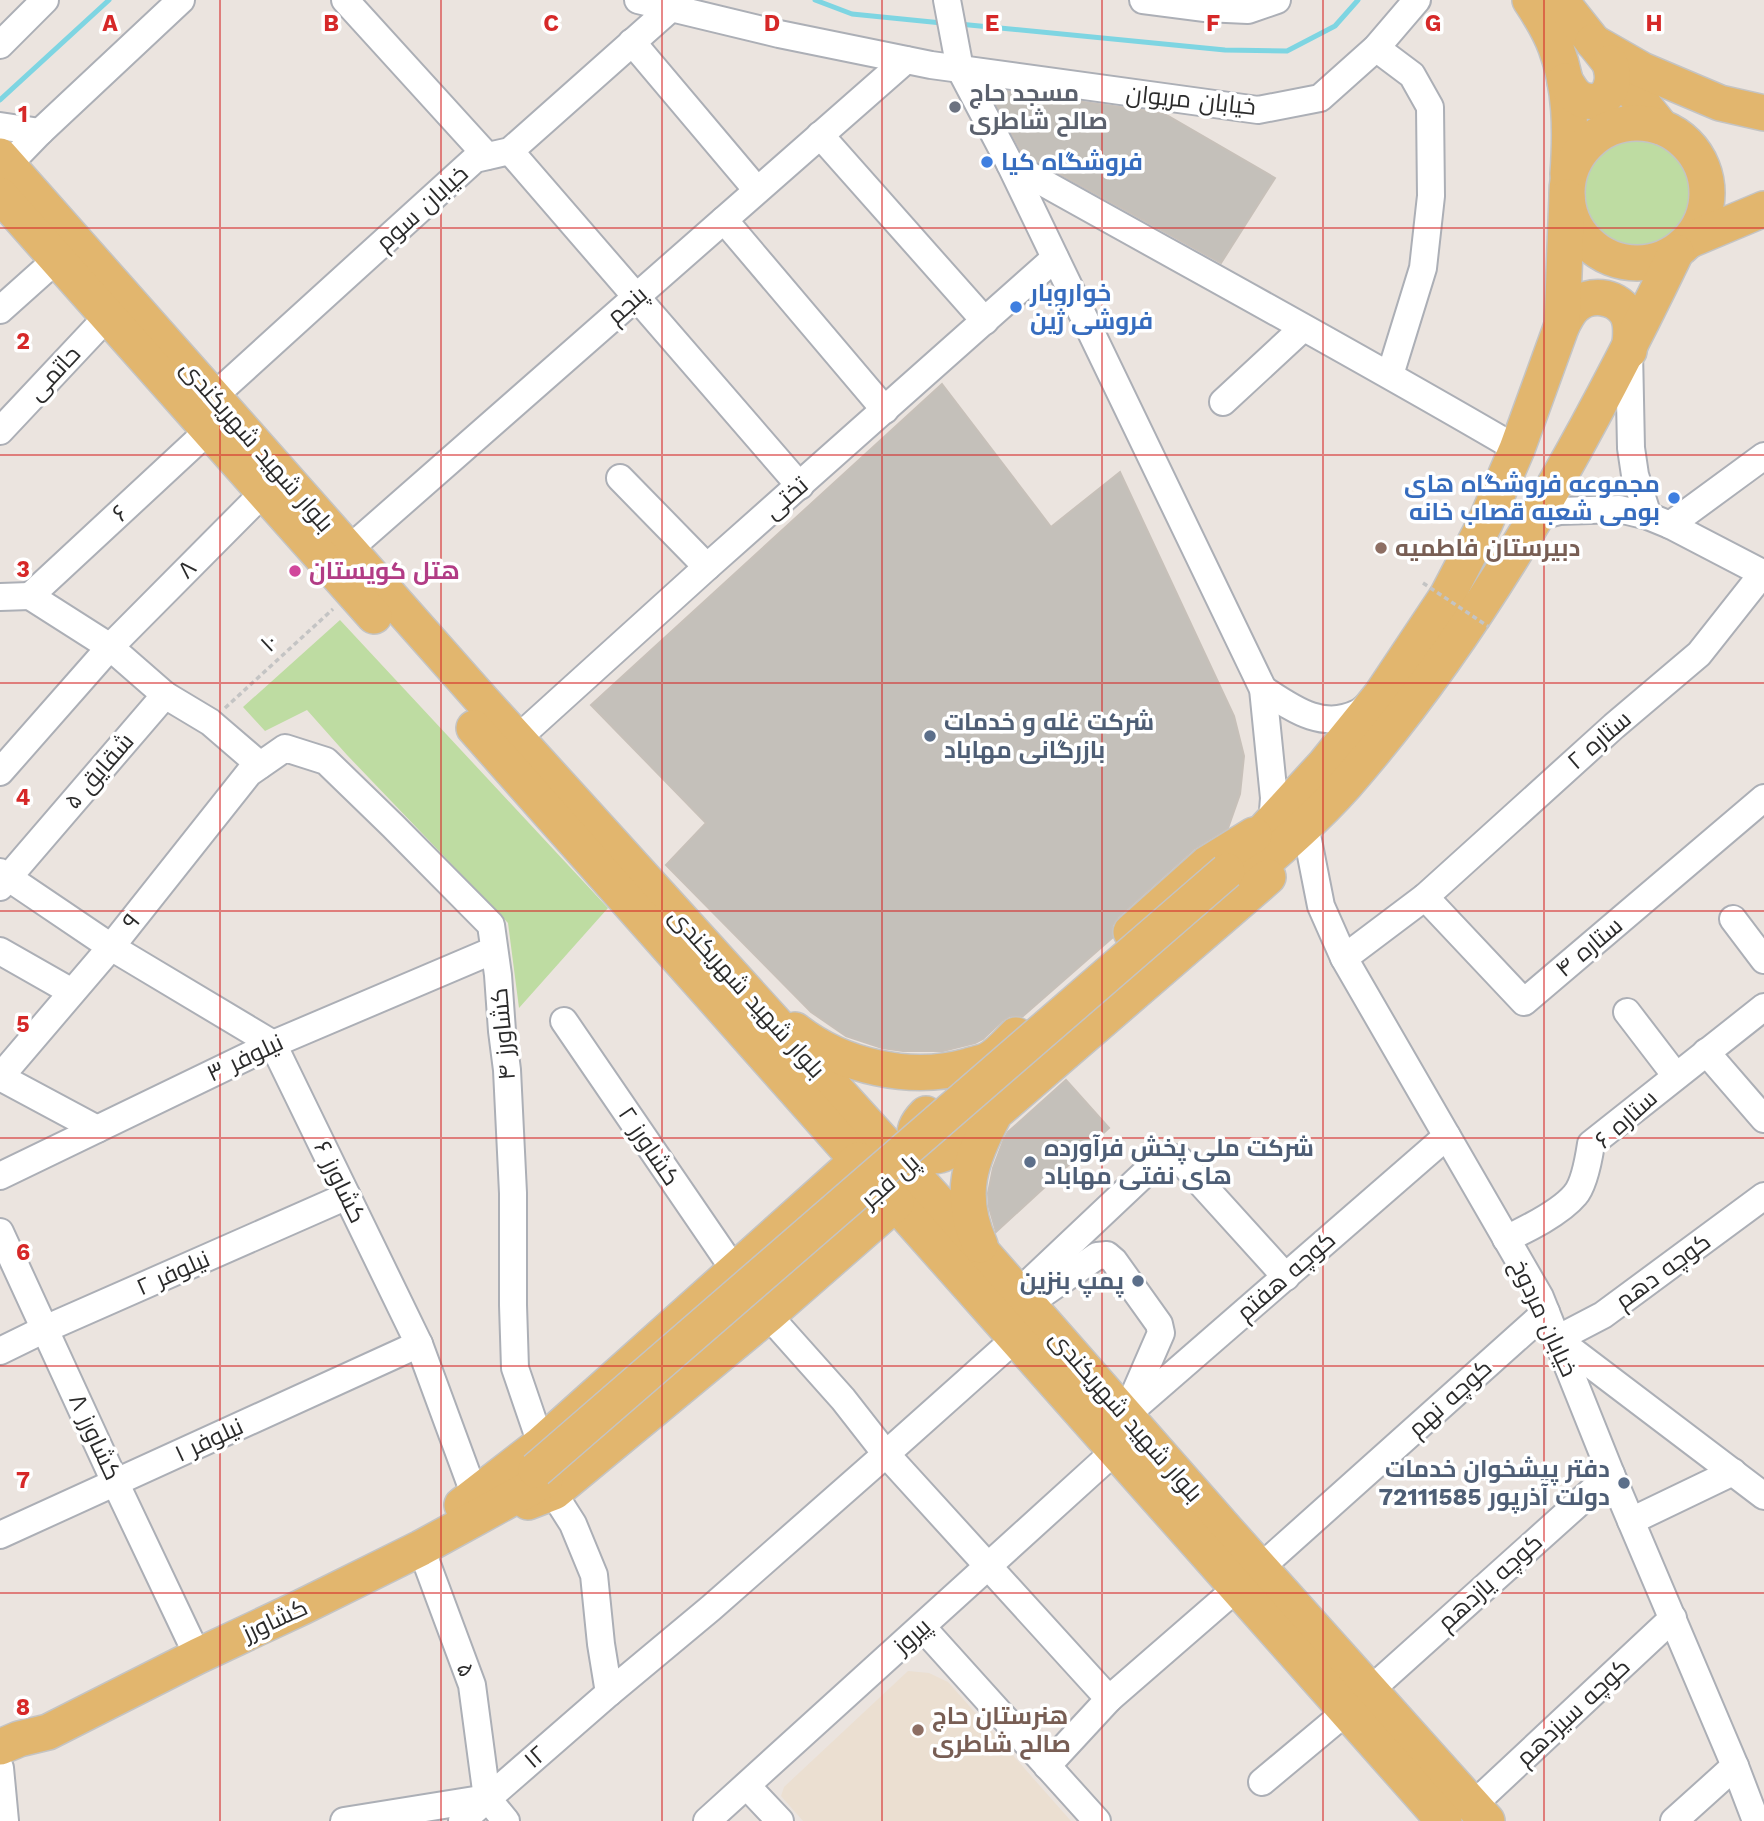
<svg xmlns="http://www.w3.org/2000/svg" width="1764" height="1821" font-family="'Work Sans',Cairo,sans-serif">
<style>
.education{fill:#ebdfd1}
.green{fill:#bedca2}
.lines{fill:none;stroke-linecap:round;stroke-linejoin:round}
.stream{stroke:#7ed5e2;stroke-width:5}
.building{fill:#c4c0ba;stroke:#c7c0b9;stroke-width:2}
.minor-casing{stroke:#acafb6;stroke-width:30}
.major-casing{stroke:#c4c4c4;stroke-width:38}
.path{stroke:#c4c4c4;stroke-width:3.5;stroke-dasharray:5 3.5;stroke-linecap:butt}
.minor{stroke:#fff;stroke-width:26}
.major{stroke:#e2b66e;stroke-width:35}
.major-bridge-casing{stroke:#c4c4c4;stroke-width:38;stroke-linecap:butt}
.path-bridge{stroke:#c4c4c4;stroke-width:3.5;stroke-dasharray:5 3.5;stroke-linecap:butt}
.major-bridge{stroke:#e2b66e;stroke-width:35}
.grid{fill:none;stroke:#d62828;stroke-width:2;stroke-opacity:0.55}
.worship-dot{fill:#6b7280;stroke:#fff;stroke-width:2.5}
.shop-dot{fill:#3f7fe0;stroke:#fff;stroke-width:2.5}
.education-dot{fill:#8d6e63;stroke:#fff;stroke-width:2.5}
.hotel-dot{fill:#d1479c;stroke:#fff;stroke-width:2.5}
.service-dot{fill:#5c6f8a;stroke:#fff;stroke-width:2.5}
.labels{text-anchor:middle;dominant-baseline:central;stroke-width:7;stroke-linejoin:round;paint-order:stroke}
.worship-label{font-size:24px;font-weight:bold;fill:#5b616d;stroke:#fff;text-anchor:start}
.street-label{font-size:24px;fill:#2b2b2b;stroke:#fff}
.shop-label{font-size:24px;font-weight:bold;fill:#366cbe;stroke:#fff;text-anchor:start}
.education-label{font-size:24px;font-weight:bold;fill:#785e54;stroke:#fff;text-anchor:start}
.hotel-label{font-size:24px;font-weight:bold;fill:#b23c85;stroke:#fff;text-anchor:start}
.service-label{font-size:24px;font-weight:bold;fill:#4e5e75;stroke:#fff;text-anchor:start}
.grid-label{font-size:23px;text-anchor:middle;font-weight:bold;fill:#d62828;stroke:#fff;stroke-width:7;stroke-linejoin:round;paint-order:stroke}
</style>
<rect width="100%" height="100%" fill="#ebe4df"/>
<polygon class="education" points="908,1671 929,1673 948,1682 1071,1821 803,1821 781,1796 784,1787"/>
<g class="green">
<circle cx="1638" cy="192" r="56"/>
<polygon points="340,620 608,908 519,1008 508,923 347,755 307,710 265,731 243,707"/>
</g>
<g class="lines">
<g class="stream">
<polyline points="815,0 852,14 942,23"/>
<polyline points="959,24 1225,50 1287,51 1335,26 1358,0"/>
<polyline points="0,100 109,0"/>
</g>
</g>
<g class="building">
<polygon points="988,89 1163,113 1275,178 1221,263 1022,153"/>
<polygon points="942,384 1051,527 1120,472 1234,716 1244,756 1240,794 1228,828 1194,849 1118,917 1112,926 1112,938 1023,1016 1010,1016 1002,1021 983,1039 975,1043 943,1051 903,1051 882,1048 846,1036 811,1012 666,865 706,823 591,705"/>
<polygon points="1066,1080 1109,1128 996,1232 989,1207 988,1193 993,1168 1004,1139 1008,1132"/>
</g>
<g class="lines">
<defs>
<g id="minor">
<polyline points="345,0 487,156"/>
<polyline points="638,0 779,34 931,65 1258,110 1320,98 1376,48 1417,0"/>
<polyline points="947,0 960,69 1010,164 1263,689 1274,798 1272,824"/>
<polyline points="1143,0 1205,8 1248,10 1277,0"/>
<polyline points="632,42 757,190"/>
<polyline points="0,45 45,0"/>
<polyline points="1376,48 1412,75 1430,107 1431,196 1423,268 1390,375"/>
<polyline points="0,126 40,132"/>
<polyline points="820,135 985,321"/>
<polyline points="510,151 800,486"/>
<path d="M 1010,164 C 1179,259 1350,351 1517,449"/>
<polyline points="8,165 40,132 181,0"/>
<polyline points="724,220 885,410"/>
<polyline points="0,310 57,259"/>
<polyline points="1629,351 1631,448 1635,475 1648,516"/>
<polyline points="213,397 475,159 510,151 671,8"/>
<polyline points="1223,402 1303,328"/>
<polyline points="0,431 108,316"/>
<polyline points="620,478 707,567"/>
<polyline points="1536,517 1560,511 1619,509 1648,516 1670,525 1764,574"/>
<polyline points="1670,525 1764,456"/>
<polyline points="348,550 906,60"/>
<polyline points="30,596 209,430"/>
<polyline points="30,596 110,647 165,695"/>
<polyline points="0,597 30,596"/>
<path d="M 1263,689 C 1292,708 1322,731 1358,713 C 1362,711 1367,706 1371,703"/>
<polyline points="517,739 707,567 1055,258"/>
<polyline points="0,772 110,647 264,492"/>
<polyline points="1306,830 1321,906 1344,958 1540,1297 1611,1474 1735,1766 1756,1821"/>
<polyline points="0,872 111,947 273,1044 419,1344 475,1496"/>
<polyline points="0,887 165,695 210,722 260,765"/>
<polyline points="1425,897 1524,1002 1764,798"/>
<polyline points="1733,919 1764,960"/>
<polyline points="0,951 72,992"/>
<polyline points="1344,958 1425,897 1614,726 1699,654 1763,573"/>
<polyline points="1627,1012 1676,1076"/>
<polyline points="564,1021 735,1271"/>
<polyline points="1706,1052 1764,1119"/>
<polyline points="97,1129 0,1077 111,947 249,773 285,748 326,761 393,826 491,925 498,975 502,1031 507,1070 513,1193 513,1305 515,1368 541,1444"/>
<polyline points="0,1176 273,1044 494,950"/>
<polyline points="1764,1196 1603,1315 1557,1339 1764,1496"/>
<polyline points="0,1232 115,1482 191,1642"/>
<path d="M 1506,1239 C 1527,1229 1560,1213 1575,1195 C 1584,1185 1589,1157 1591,1144 L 1764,1007"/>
<polyline points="1018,1293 1161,1158 1167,1156 1179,1159 1286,1277"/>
<polyline points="1028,1304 1097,1256 1107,1255 1114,1261 1159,1324 1161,1333 1127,1411"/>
<polyline points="1016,1338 886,1454 1109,1699 1238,1587"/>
<polyline points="0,1351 45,1329 347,1196"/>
<polyline points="1125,1416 1447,1136"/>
<polyline points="545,1480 573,1524 594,1575 601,1644 609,1693 711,1608 886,1454 843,1399 768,1315"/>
<polyline points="1631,1521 1733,1472"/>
<polyline points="0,1535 419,1344"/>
<polyline points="421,1548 472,1685 487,1798"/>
<polyline points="1260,1568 1546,1312"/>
<polyline points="922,1627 1097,1821"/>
<polyline points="1047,1766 1109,1699"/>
<polyline points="0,1768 5,1821"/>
<polyline points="1262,1782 1347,1711 1611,1474"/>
<polyline points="747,1786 780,1821"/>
<polyline points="1473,1805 1673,1618"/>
<polyline points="344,1821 487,1798 506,1821"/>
<polyline points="462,1821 609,1693"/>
<polyline points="707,1821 1116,1450"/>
<polyline points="1674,1821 1735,1766"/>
</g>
<g id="major">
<path d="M 1530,0 C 1540,15 1550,31 1556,48 C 1571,88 1571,132 1568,174"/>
<polyline points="1560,0 1661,127"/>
<polyline points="1593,42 1642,70 1720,103 1764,113"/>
<path d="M 1565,81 C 1568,85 1571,91 1575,95 C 1587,106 1607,103 1611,86 C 1614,78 1612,71 1610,63"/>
<circle cx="1637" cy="193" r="70"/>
<polyline points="0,156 481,699 946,1211 1228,1532 1487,1821"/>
<polyline points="0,195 374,616"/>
<polyline points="1690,240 1764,209"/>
<path d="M 1562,325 C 1566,318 1569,311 1575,306 C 1589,293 1615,295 1626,312 C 1633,323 1631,338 1629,351"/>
<polyline points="474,728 1444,1821"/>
<polyline points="1238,859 1325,764 1381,695 1447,596 1485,523 1517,449 1562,325 1567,197"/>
<path d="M 1238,885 C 1275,853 1313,821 1346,784 C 1482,629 1587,437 1676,252"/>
<polyline points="1131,932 1207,864 1254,835"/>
<path d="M 795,1030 C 842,1067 911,1082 968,1066 C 974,1064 982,1063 988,1060 C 998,1055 1008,1043 1016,1035"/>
<path d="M 926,1114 C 922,1118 918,1123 916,1128 C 911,1143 925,1159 940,1155 C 953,1152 978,1127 989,1118"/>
<path d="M 980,1245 C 957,1194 970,1160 995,1113 L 1268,877"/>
<polyline points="528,1502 554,1492 768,1315 896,1203"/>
<polyline points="462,1505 541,1444 858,1160"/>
<polyline points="0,1747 19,1739 48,1732 198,1656 302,1607 421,1548 545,1480"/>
</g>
</defs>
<use href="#minor" class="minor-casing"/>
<use href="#major" class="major-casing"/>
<polyline class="path" points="225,708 333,609"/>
<use href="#minor" class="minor"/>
<use href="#major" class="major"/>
<defs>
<polyline id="major-bridge" points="536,1470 1227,871"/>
</defs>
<use href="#major-bridge" class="major-bridge-casing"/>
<polyline class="path-bridge" points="1423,583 1489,627"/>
<use href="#major-bridge" class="major-bridge"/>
</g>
<path class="grid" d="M 220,0 L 220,1821M 441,0 L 441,1821M 662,0 L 662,1821M 882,0 L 882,1821M 1102,0 L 1102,1821M 1323,0 L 1323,1821M 1544,0 L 1544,1821M 0,228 L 1764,228M 0,455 L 1764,455M 0,683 L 1764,683M 0,911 L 1764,911M 0,1138 L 1764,1138M 0,1366 L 1764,1366M 0,1593 L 1764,1593"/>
<circle class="worship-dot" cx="955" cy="107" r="7"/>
<g class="shop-dot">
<circle cx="987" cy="162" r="7"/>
<circle cx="1016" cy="307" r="7"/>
<circle cx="1674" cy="498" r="7"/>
</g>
<g class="education-dot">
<circle cx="1381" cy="548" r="7"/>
<circle cx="918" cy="1730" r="7"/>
</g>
<circle class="hotel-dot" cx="295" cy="571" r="7"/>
<g class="service-dot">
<circle cx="930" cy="736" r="7"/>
<circle cx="1030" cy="1162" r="7"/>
<circle cx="1138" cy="1281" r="7"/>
<circle cx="1624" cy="1483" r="7"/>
</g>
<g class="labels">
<g class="worship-label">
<text x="969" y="93">مسجد حاج<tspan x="969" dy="28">صالح شاطری</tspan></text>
</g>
<g class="street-label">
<text transform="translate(1191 100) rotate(6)">خیابان مریوان</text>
<text transform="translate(422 208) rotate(-42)">خیابان سوم</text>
<text transform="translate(627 305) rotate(-41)">پنجم</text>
<text transform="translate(54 373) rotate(-47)">حاتمی</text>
<text transform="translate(257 446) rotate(49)">بلوار شهید شهریکندی</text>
<text transform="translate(786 498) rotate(-41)">تختی</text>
<text transform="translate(120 513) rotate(-43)">۶</text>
<text transform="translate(187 569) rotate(-45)">۸</text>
<text transform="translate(269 643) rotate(-43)">۱۰</text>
<text transform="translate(1599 740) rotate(-41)">ستاره ۲</text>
<text transform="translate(99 771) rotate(-49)">شقایق ۵</text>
<text transform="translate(131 921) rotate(-51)">۹</text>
<text transform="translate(1589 947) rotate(-40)">ستاره ۴</text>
<text transform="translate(747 993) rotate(48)">بلوار شهید شهریکندی</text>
<text transform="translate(503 1034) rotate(-95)">کشاورز ۴</text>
<text transform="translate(245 1058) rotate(-25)">نیلوفر ۳</text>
<text transform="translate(1626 1119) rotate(-42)">ستاره ۶</text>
<text transform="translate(649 1146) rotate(56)">کشاورز ۲</text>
<text transform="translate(890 1181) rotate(-41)">پل فجر</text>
<text transform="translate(340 1182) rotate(64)">کشاورز ۶</text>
<text transform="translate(1663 1271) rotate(-36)">کوچه دهم</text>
<text transform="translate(173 1273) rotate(-24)">نیلوفر ۲</text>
<text transform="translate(1286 1276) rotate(-41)">کوچه هفتم</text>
<text transform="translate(1544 1318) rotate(65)">خیابان مردوخ</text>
<text transform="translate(1450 1398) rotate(-42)">کوچه نهم</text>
<text transform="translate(1126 1416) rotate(49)">بلوار شهید شهریکندی</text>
<text transform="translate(95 1437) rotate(65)">کشاورز ۸</text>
<text transform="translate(209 1440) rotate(-25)">نیلوفر ۱</text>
<text transform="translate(1490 1582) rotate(-42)">کوچه یازدهم</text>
<text transform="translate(275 1620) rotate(-25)">کشاورز</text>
<text transform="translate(912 1636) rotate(-42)">پیروز</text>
<text transform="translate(466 1670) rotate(70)">۵</text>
<text transform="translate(1573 1712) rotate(-43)">کوچه سیزدهم</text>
<text transform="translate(535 1757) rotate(-41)">۱۲</text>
</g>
<g class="shop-label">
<text x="1001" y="162">فروشگاه کیا</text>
<text x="1030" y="293">خواروبار<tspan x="1030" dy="28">فروشی ژین</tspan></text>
<text x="1660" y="484" text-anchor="end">مجموعه فروشگاه های<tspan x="1660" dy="28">بومی شعبه قصاب خانه</tspan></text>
</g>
<g class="education-label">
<text x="1395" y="548">دبیرستان فاطمیه</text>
<text x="932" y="1716">هنرستان حاج<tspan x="932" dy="28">صالح شاطری</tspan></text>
</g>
<g class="hotel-label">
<text x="309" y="571">هتل کویستان</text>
</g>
<g class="service-label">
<text x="944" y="722">شرکت غله و خدمات<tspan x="944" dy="28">بازرگانی مهاباد</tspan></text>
<text x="1044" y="1148">شرکت ملی پخش فرآورده<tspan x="1044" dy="28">های نفتی مهاباد</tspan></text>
<text x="1124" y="1281" text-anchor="end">پمپ بنزین</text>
<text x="1610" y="1469" text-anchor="end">دفتر پیشخوان خدمات<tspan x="1610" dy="28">دولت آذرپور 72111585</tspan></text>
</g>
</g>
<g class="grid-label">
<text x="110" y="31">A</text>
<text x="331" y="31">B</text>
<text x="551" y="31">C</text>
<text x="772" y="31">D</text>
<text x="992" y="31">E</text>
<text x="1213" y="31">F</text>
<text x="1433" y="31">G</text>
<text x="1654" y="31">H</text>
<text x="23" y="122">1</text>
<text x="23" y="349">2</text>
<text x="23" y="577">3</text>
<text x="23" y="805">4</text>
<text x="23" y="1032">5</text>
<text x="23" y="1260">6</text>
<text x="23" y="1488">7</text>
<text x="23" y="1715">8</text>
</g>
</svg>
